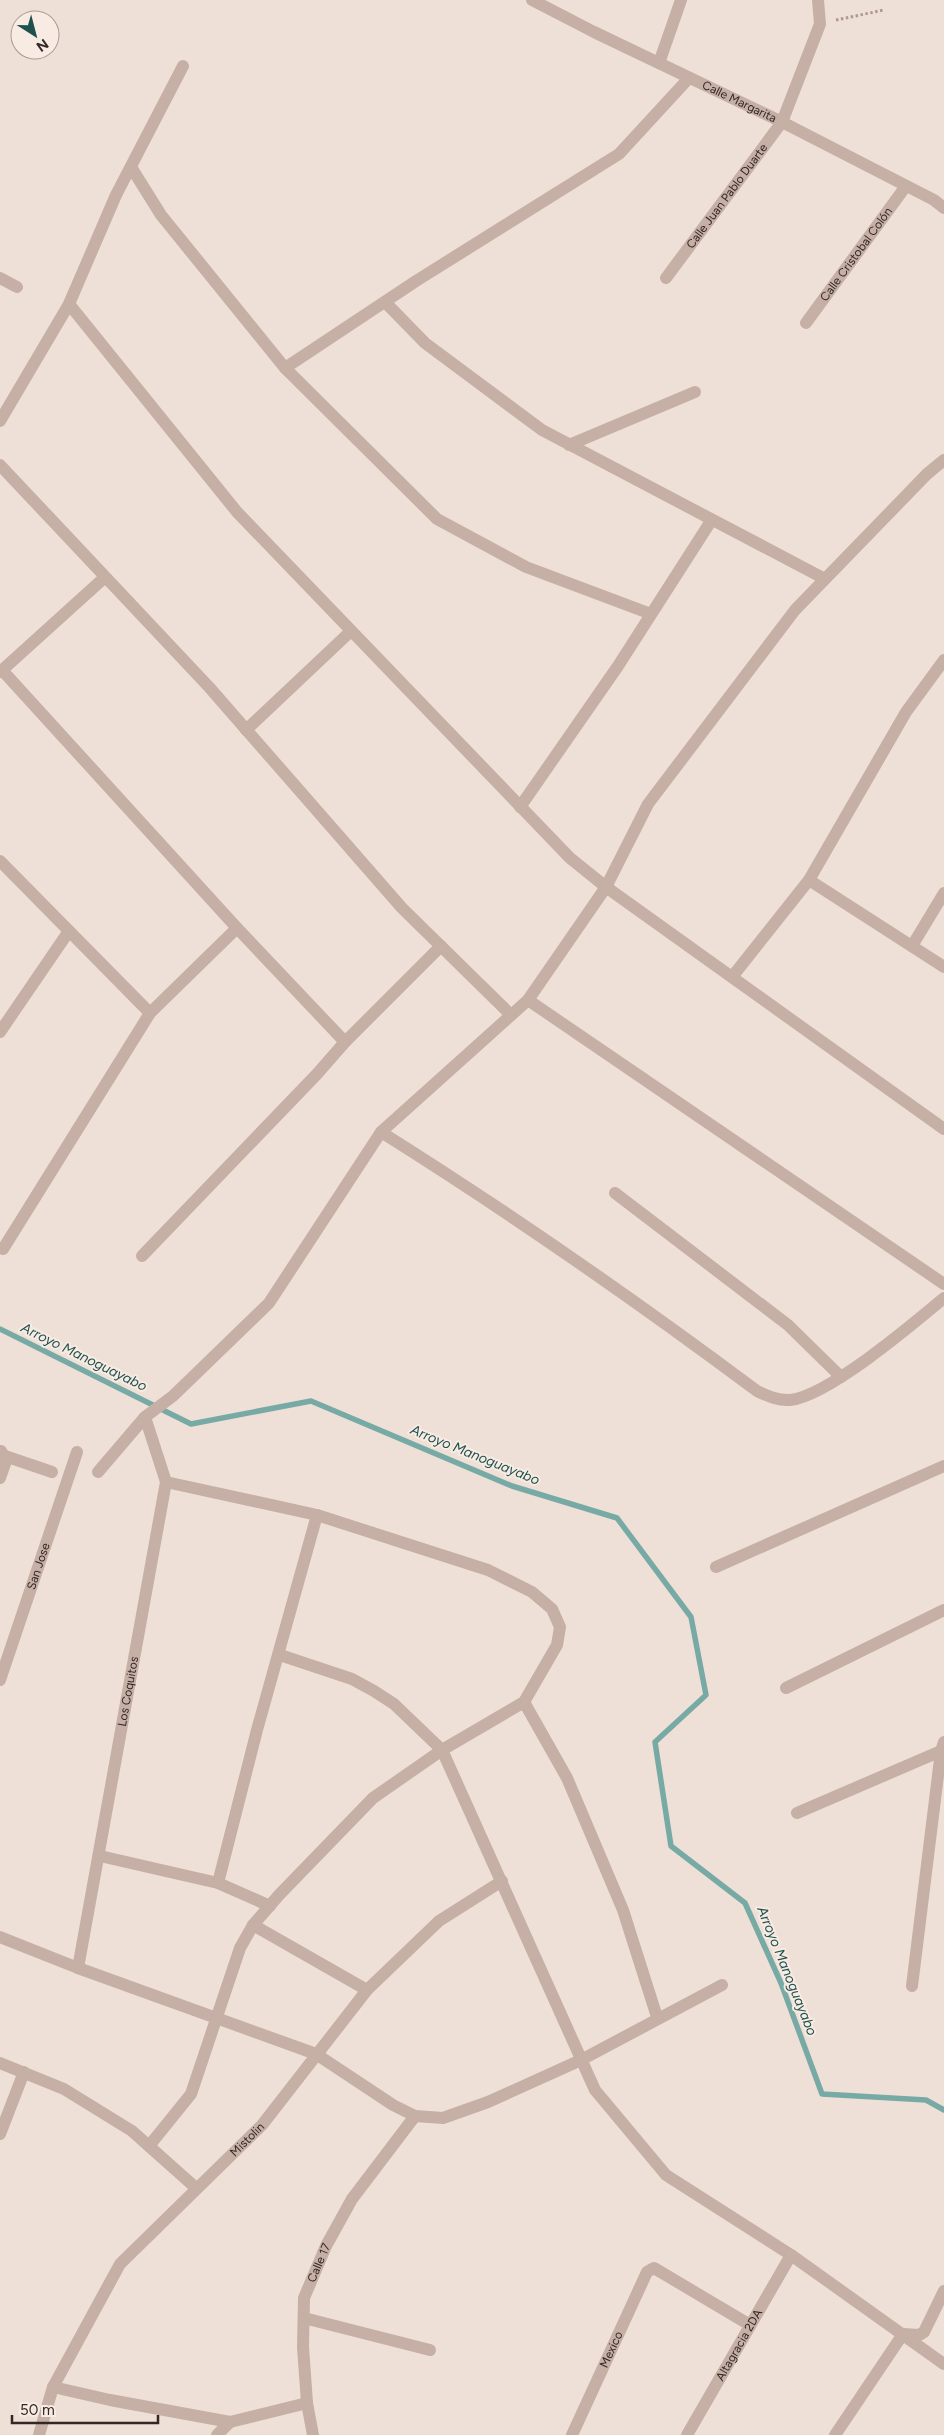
<svg xmlns="http://www.w3.org/2000/svg" width="944" height="2435" font-family="Figtree,sans-serif">
<style>
.lines{fill:none;stroke-linecap:round;stroke-linejoin:round}
.stream{stroke:#78aaa5;stroke-width:5.5}
.path{stroke:#b2998f;stroke-width:3;stroke-dasharray:2.5 2.5;stroke-linecap:butt}
.minor{stroke:#c6afa4;stroke-width:12}
.labels{text-anchor:middle;dominant-baseline:central;stroke-width:4;stroke-linejoin:round;paint-order:stroke}
.street-label{font-size:12px;fill:#322725;stroke:#f7ebe3}
.water-label{font-size:14px;font-style:italic;fill:#1e514d;stroke:#f7ebe3}
</style>
<rect width="100%" height="100%" fill="#efe0d7"/>
<g class="lines">
<polyline class="stream" points="0,1329 191,1424 311,1401 512,1486 617,1518 691,1617 706,1695 655,1742 671,1846 745,1903 781,1983 822,2094 926,2100 944,2110"/>
<polyline class="path" points="836,20 884,10"/>
<g class="minor">
<path id="s1" d="M 532,0 L 594,32 L 782,122 L 934,200 L 944,208"/>
<polyline points="659,63 681,0"/>
<polyline points="131,167 161,215 285,368 437,519 526,567 651,614"/>
<polyline points="0,278 17,287"/>
<path id="s2" d="M 666,278 L 782,122 L 820,24 L 818,0"/>
<polyline points="385,302 425,343 542,430 825,579"/>
<polyline points="69,304 237,512 570,858 606,887 944,1129"/>
<path id="s3" d="M 806,323 L 906,186"/>
<polyline points="285,368 416,281 619,154 689,78"/>
<polyline points="0,421 69,304 116,195 183,66"/>
<polyline points="569,445 695,392"/>
<polyline points="0,465 209,687 402,908 511,1015"/>
<polyline points="2,670 237,928 345,1042"/>
<polyline points="0,672 104,578"/>
<polyline points="246,730 351,631"/>
<polyline points="520,807 618,666 711,521"/>
<polyline points="0,861 150,1013"/>
<polyline points="809,880 944,967"/>
<polyline points="912,946 944,893"/>
<polyline points="732,977 809,880 906,712 944,660"/>
<polyline points="528,1000 944,1284"/>
<polyline points="0,1032 69,931"/>
<path d="M 381,1132 C 510,1213 635,1300 757,1391 C 768,1396 778,1401 790,1400 C 828,1396 913,1324 944,1298"/>
<polyline points="615,1193 788,1325 841,1377"/>
<polyline points="3,1249 150,1013 237,928"/>
<polyline points="142,1256 317,1074 345,1042 441,946"/>
<polyline points="5,1456 52,1472"/>
<polyline points="98,1472 145,1417 173,1396 269,1303 381,1132 528,1000 606,887 648,804 795,610 927,474 944,460"/>
<polyline points="0,1478 6,1461 1,1451"/>
<polyline points="716,1567 944,1466"/>
<polyline points="280,1655 352,1679 374,1691 394,1704 442,1750 595,2090 666,2175 791,2255 944,2364"/>
<path id="s4" d="M 0,1680 L 77,1452"/>
<polyline points="786,1688 944,1610"/>
<polyline points="524,1702 567,1778 623,1910 657,2017"/>
<polyline points="797,1813 941,1751"/>
<polyline points="100,1856 218,1883 270,1906"/>
<polyline points="218,1883 257,1730 317,1515"/>
<polyline points="253,1925 367,1990"/>
<polyline points="0,1937 78,1968 316,2054 393,2105 415,2116 443,2118 488,2102 581,2060 722,1985"/>
<path id="s5" d="M 78,1968 L 166,1482 L 145,1417"/>
<polyline points="912,1986 941,1751 944,1742"/>
<polyline points="0,2063 64,2089 132,2131 196,2188"/>
<polyline points="0,2134 24,2072"/>
<polyline points="149,2146 191,2094 240,1948 253,1925 279,1895 373,1798 442,1750 524,1702 557,1645 560,1627 552,1609 532,1592 488,1570 317,1515 166,1482"/>
<polyline points="304,2318 430,2350"/>
<polyline points="53,2387 110,2400 230,2422 307,2403"/>
<path id="s6" d="M 39,2435 L 53,2387 L 120,2264 L 262,2125 L 367,1990 L 439,1921 L 502,1881"/>
<polyline points="217,2435 230,2422"/>
<path id="s7" d="M 313,2435 L 307,2403 L 303,2347 L 304,2298 L 326,2246 L 352,2199 L 415,2116"/>
<path id="s8" d="M 572,2435 L 647,2272 L 654,2268 L 750,2325"/>
<path id="s9" d="M 687,2435 L 791,2255"/>
<polyline points="835,2435 903,2334 919,2335 924,2332 944,2291"/>
</g>
</g>
<g class="labels">
<g class="street-label">
<text stroke="none"><textPath href="#s1" startOffset="231">Calle Margarita</textPath></text>
<text stroke="none"><textPath href="#s2" startOffset="102">Calle Juan Pablo Duarte</textPath></text>
<text stroke="none"><textPath href="#s3" startOffset="85">Calle Cristobal Colón</textPath></text>
<text stroke="none"><textPath href="#s4" startOffset="120">San Jose</textPath></text>
<text stroke="none"><textPath href="#s5" startOffset="281">Los Coquitos</textPath></text>
<text stroke="none"><textPath href="#s6" startOffset="368">Mistolin</textPath></text>
<text stroke="none"><textPath href="#s7" startOffset="176">Calle 17</textPath></text>
<text stroke="none"><textPath href="#s9" startOffset="104">Altagracia 2DA</textPath></text>
<text stroke="none"><textPath href="#s8" startOffset="94">Mexico</textPath></text>
</g>
<g class="water-label">
<text transform="translate(84 1357) rotate(26)">Arroyo Manoguayabo</text>
<text transform="translate(475 1455) rotate(22)">Arroyo Manoguayabo</text>
<text transform="translate(787 1971) rotate(68)">Arroyo Manoguayabo</text>
</g>
</g>
<g transform="translate(35 35) rotate(144)"><circle r="24" fill="#f7ebe3" stroke="#a89d97"/>
<path d="M0-4L9 19L0 12L-9 19Z" fill="#1e514d"/>
<text y="-8" font-size="14" font-weight="bold" text-anchor="middle" fill="#322725">N</text>
</g>
<path d="M12 2415v8h146v-8" fill="none" stroke="#322725" stroke-width="2.5"/>
<text x="20" y="2415" font-size="15" fill="#322725" stroke="#f7ebe3" stroke-width="4" paint-order="stroke">50 m</text>
</svg>
